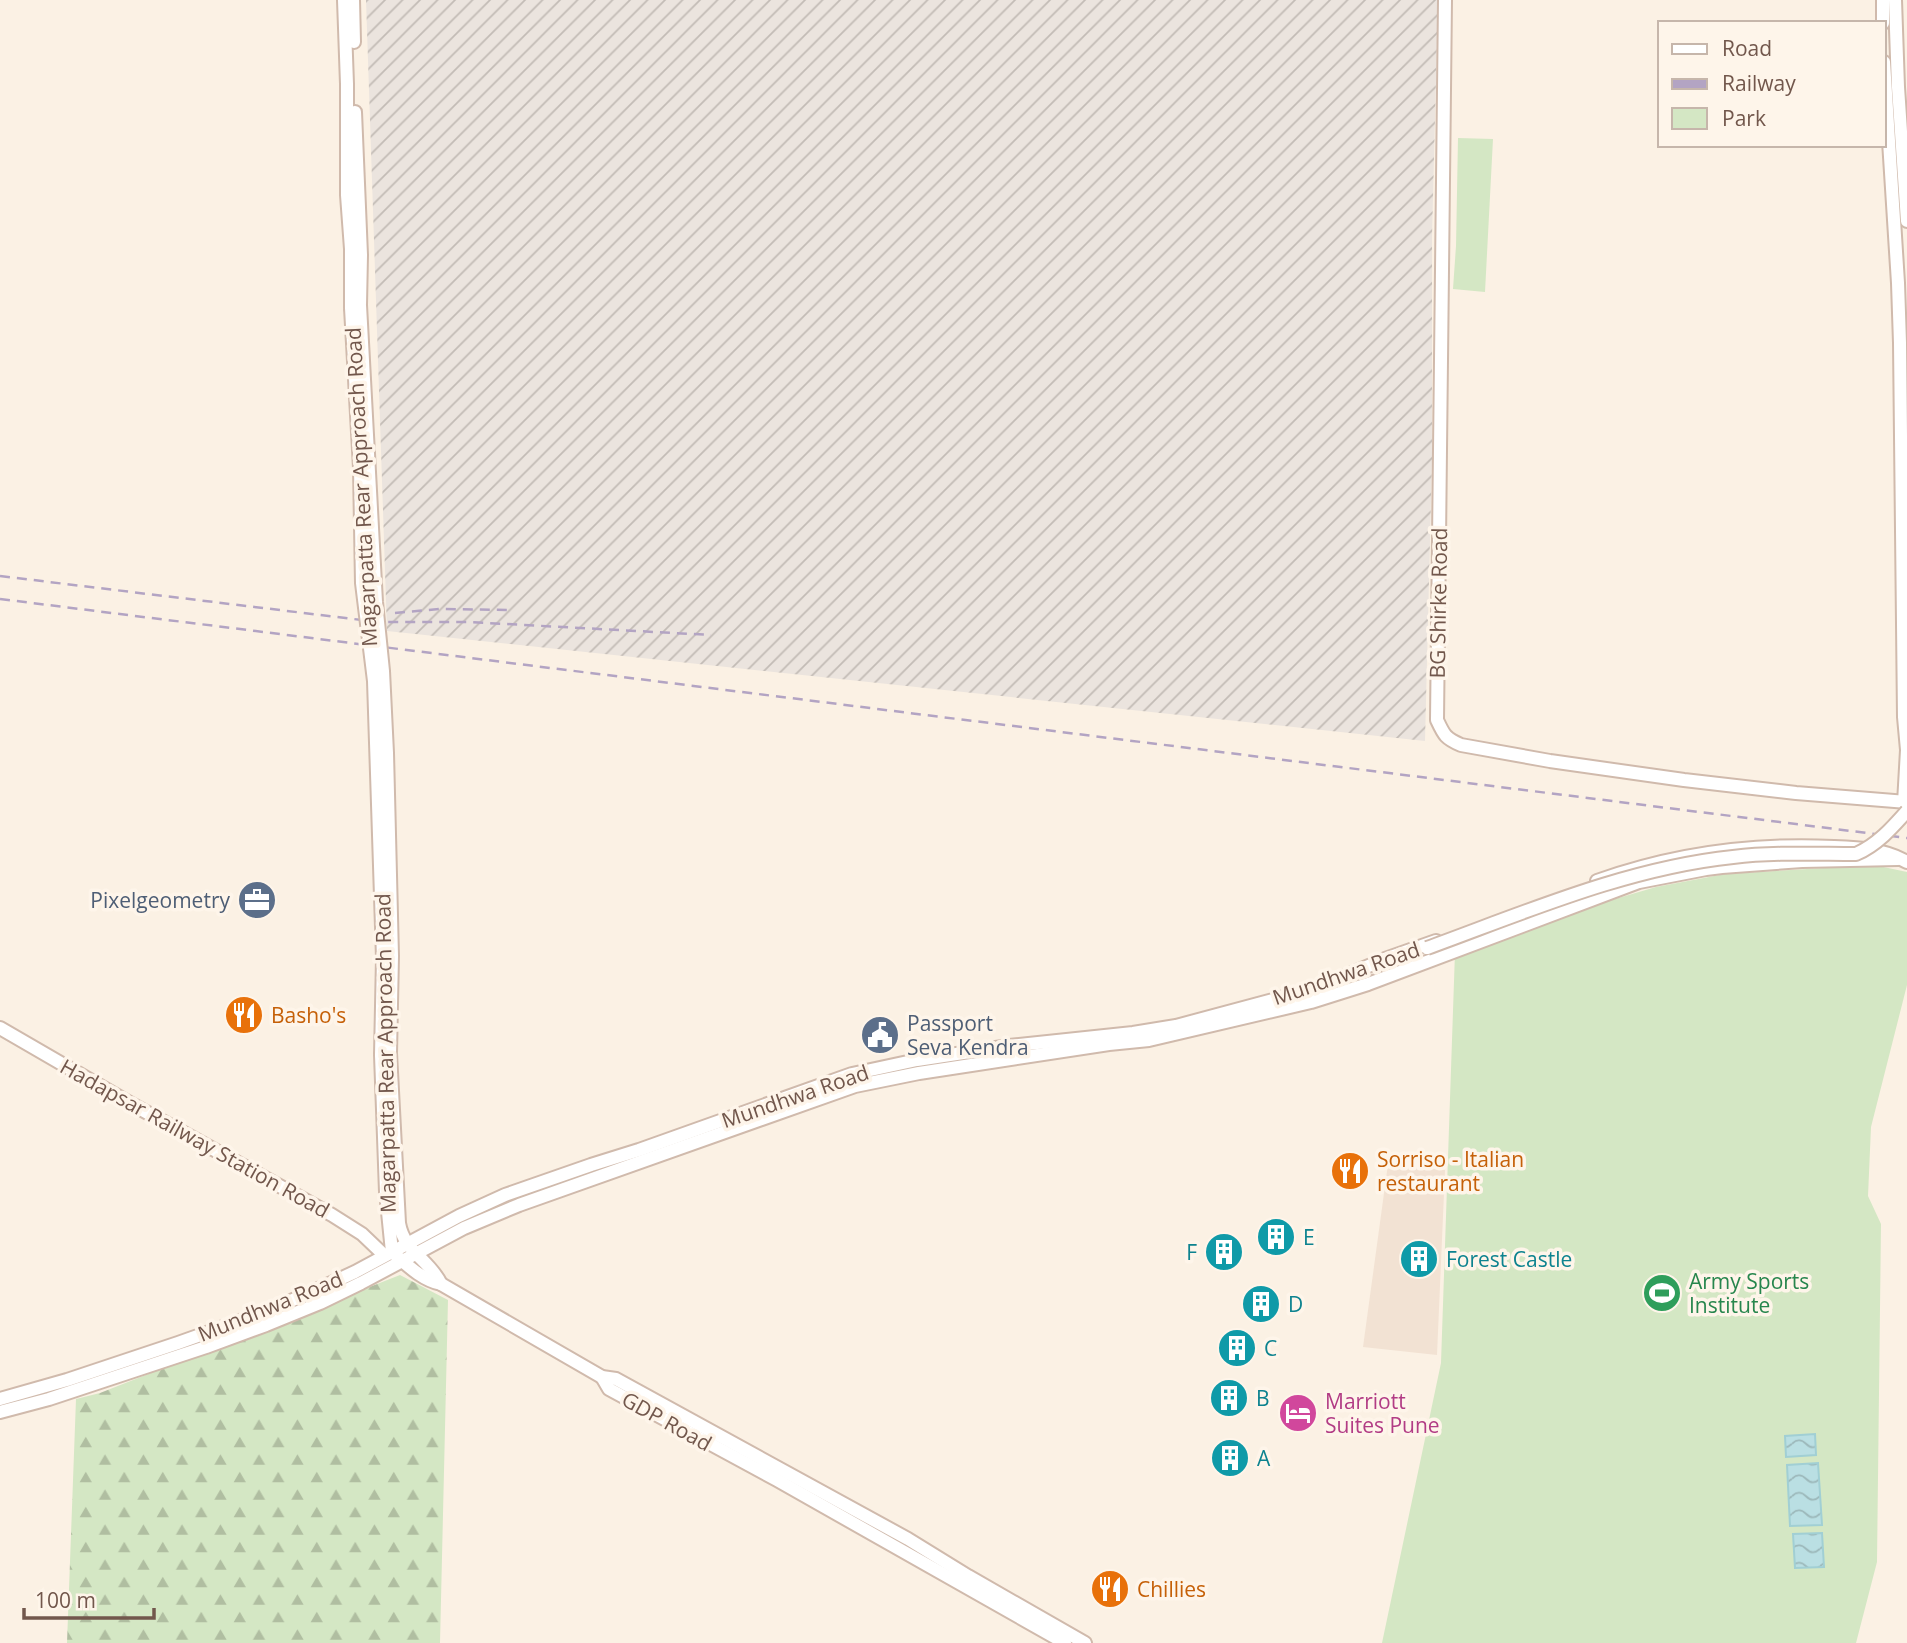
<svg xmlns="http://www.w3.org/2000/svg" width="1907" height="1643" font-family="'Open Sans',sans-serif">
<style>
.residential{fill:#f2e2d3}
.industrial{fill:url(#industrial-furrows)}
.forest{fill:url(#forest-firs)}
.park{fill:#d4e7c4}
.water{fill:url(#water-waves);stroke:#a1cfd4;stroke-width:2}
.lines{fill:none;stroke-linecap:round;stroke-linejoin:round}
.secondary-casing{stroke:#d0baac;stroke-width:16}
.secondary{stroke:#fff;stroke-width:12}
.rail{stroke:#b3a4c3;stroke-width:2.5;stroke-dasharray:10 7;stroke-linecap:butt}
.secondary-bridge-casing{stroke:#d0baac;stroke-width:16;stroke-linecap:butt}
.secondary-bridge{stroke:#fff;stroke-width:12}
.labels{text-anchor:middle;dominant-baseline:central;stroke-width:7;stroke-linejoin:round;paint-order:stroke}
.street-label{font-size:21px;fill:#72574c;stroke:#fef5ea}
.service-label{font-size:21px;fill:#4e5e75;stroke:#fef5ea;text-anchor:end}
.food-label{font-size:21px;fill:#c56008;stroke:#fef5ea;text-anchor:start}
.culture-label{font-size:21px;fill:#0d838f;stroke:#fef5ea;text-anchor:start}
.leisure-label{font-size:21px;fill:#27864d;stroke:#fef5ea;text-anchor:start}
.hotel-label{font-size:21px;fill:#b23c85;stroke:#fef5ea;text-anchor:start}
</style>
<defs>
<pattern id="industrial-furrows" width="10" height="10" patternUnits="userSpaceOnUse" patternTransform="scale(1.75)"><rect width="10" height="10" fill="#ebe4de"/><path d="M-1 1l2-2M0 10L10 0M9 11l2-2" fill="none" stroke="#c3bcb6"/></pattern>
<pattern id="forest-firs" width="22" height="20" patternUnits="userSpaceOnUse" patternTransform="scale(1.75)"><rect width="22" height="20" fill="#d4e7c4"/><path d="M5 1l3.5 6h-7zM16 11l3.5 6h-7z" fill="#b0bea1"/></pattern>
<pattern id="water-waves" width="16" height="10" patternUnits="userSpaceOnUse" patternTransform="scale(1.75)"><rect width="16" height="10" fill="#badfe3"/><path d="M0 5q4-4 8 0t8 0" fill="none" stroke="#9cb8ba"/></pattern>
</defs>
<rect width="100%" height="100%" fill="#fbf1e4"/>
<polygon class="residential" points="1388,1164 1445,1170 1437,1355 1363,1347"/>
<polygon class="industrial" points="366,0 1438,0 1432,237 1432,461 1425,741 387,631"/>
<polygon class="forest" points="400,1275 448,1300 440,1643 67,1643 76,1399 100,1393"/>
<g class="park">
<polygon points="1458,138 1493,139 1485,292 1453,289 1456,246"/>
<polygon points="1874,865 1907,872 1907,985 1871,1127 1868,1196 1881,1224 1877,1562 1856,1643 1382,1643 1441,1363 1455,952 1615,899 1656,887 1725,874"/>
</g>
<g class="water">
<polygon points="1815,1434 1816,1455 1786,1457 1785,1436"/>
<polygon points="1818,1463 1822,1525 1790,1526 1787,1465"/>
<polygon points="1822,1533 1824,1567 1795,1568 1793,1534"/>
</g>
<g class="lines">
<defs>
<g id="secondary">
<polyline points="344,0 347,84 347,195 351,249 351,308"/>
<polyline points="353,0 354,42"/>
<path d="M 1445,0 C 1441,240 1439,480 1437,720 C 1444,735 1445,738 1461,745 L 1550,761 L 1684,780 L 1796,793 L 1907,802"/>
<polyline points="1883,0 1883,23"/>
<polyline points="1895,0 1898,87 1907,221"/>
<polyline points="1884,62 1898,283 1900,343 1904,717 1907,750 1904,803"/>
<polyline points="355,112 361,255 360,305"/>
<path d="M 1597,881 C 1673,854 1753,843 1834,847 C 1860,848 1884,849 1907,862"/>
<polyline points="0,1028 126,1101 332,1215 362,1234 384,1255"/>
<path d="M 390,1053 L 399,1223 C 404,1252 429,1259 441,1284"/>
<path d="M 381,1055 L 386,1192 L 392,1252 C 407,1265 422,1280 441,1284 L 602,1377 L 616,1379 L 908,1539 L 968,1576 L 1085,1643"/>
<polyline points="602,1377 609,1389 777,1480 1065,1643"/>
<polyline points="0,1399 67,1380 178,1343 262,1313 314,1291 355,1272 459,1216 505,1195 591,1165 639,1150 852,1074 917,1060 1009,1046 1133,1033 1176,1026 1314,989 1385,959 1436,941"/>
<polyline points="0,1412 49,1399 206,1347 266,1325 320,1303 361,1283 464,1228 519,1205 855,1086 919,1073 1109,1044 1149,1040 1311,1002 1368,984 1639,882 1706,869 1722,867 1802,861 1898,859"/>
</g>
</defs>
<use href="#secondary" class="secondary-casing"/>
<use href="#secondary" class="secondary"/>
<g class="rail">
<polyline points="0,576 378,622 469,622 711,635"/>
<polyline points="0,599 1907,838"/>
<polyline points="395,613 440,609 507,610"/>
</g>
<defs>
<g id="secondary-bridge">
<polyline points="360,305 376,602 383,671 387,753 392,956 390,1053"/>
<polyline points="351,308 360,468 362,583 374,681 383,958 381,1055"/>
<path d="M 1427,948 C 1526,912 1627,868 1733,857 C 1774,852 1815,854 1856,854 C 1877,845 1892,828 1907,811"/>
</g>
</defs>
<use href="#secondary-bridge" class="secondary-bridge-casing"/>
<use href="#secondary-bridge" class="secondary-bridge"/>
</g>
<defs>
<symbol id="office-disc" viewBox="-11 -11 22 22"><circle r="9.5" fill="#5c6f8a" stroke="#fef5ea"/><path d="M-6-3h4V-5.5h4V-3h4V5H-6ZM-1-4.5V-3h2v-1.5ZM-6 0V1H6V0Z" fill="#fff"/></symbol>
<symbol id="restaurant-disc" viewBox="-11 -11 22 22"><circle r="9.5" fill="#e8710a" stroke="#fef5ea"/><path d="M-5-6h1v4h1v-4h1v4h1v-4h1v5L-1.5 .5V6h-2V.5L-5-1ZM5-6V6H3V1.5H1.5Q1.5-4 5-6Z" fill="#fff"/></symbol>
<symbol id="civic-disc" viewBox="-11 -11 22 22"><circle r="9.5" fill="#5c6f8a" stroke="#fef5ea"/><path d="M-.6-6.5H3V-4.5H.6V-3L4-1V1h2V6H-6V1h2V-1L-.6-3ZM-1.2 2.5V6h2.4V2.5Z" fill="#fff"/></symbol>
<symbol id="building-disc" viewBox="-11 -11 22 22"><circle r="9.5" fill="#0f9aa8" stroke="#fef5ea"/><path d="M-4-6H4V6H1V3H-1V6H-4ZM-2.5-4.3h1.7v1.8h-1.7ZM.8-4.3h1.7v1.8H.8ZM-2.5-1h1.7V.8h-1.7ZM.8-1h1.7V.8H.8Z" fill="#fff"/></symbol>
<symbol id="stadium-disc" viewBox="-11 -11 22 22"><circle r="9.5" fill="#2e9e5b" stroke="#fef5ea"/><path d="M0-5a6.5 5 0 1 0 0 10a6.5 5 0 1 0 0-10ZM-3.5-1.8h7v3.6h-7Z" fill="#fff"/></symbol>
<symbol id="hotel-disc" viewBox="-11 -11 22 22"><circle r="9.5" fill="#d1479c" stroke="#fef5ea"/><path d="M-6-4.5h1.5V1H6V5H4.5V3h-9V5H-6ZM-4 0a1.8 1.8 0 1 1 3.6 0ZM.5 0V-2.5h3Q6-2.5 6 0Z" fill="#fff"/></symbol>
</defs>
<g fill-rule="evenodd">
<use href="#office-disc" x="235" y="878" width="44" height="44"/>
<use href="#restaurant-disc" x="222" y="993" width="44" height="44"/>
<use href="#civic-disc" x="858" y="1013" width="44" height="44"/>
<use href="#restaurant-disc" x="1328" y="1149" width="44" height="44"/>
<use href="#building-disc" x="1254" y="1215" width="44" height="44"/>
<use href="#building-disc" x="1202" y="1230" width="44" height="44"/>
<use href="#building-disc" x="1397" y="1237" width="44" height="44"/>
<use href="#stadium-disc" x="1640" y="1271" width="44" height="44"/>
<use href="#building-disc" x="1239" y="1282" width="44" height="44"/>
<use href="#building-disc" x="1215" y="1326" width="44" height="44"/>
<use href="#building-disc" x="1207" y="1376" width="44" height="44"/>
<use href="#hotel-disc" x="1276" y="1391" width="44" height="44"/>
<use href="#building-disc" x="1208" y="1436" width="44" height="44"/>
<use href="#restaurant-disc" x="1088" y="1567" width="44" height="44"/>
</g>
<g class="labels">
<g class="street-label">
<text transform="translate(361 487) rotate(-93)">Magarpatta Rear Approach Road</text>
<text transform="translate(1438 603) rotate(-89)">BG Shirke Road</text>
<text transform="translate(1346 973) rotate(-19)">Mundhwa Road</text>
<text transform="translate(385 1053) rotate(-91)">Magarpatta Rear Approach Road</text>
<text transform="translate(795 1096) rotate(-19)">Mundhwa Road</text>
<text transform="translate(195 1138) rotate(29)">Hadapsar Railway Station Road</text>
<text transform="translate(270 1306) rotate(-22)">Mundhwa Road</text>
<text transform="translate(667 1421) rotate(29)">GDP Road</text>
</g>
<g class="service-label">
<text x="230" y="900">Pixelgeometry</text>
<text x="907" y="1023" text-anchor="start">Passport<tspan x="907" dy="24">Seva Kendra</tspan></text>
</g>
<g class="food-label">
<text x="271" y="1015">Basho's</text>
<text x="1377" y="1159">Sorriso - Italian<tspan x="1377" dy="24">restaurant</tspan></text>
<text x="1137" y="1589">Chillies</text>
</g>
<g class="culture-label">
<text x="1303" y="1237">E</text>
<text x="1197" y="1252" text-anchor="end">F</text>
<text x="1446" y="1259">Forest Castle</text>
<text x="1288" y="1304">D</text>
<text x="1264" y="1348">C</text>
<text x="1256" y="1398">B</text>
<text x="1257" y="1458">A</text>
</g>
<g class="leisure-label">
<text x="1689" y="1281">Army Sports<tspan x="1689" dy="24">Institute</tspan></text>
</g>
<g class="hotel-label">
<text x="1325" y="1401">Marriott<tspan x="1325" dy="24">Suites Pune</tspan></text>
</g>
</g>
<rect x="1658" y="21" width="228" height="126" fill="#fef5ea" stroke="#c6b6ab" stroke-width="2"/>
<rect x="1672" y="44" width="35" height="10" fill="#ffffff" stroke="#c6b6ab" stroke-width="2"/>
<text x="1722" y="56" font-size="21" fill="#72574c">Road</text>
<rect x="1672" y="79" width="35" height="10" fill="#b3a4c3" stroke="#c6b6ab" stroke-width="2"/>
<text x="1722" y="91" font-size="21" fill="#72574c">Railway</text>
<rect x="1672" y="108" width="35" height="21" fill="#d4e7c4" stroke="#c6b6ab" stroke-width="2"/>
<text x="1722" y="126" font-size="21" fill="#72574c">Park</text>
<path d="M24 1608v10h130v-10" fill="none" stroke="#72574c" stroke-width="3.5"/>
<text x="35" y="1608" font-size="21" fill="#72574c" stroke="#fef5ea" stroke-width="5" paint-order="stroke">100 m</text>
</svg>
